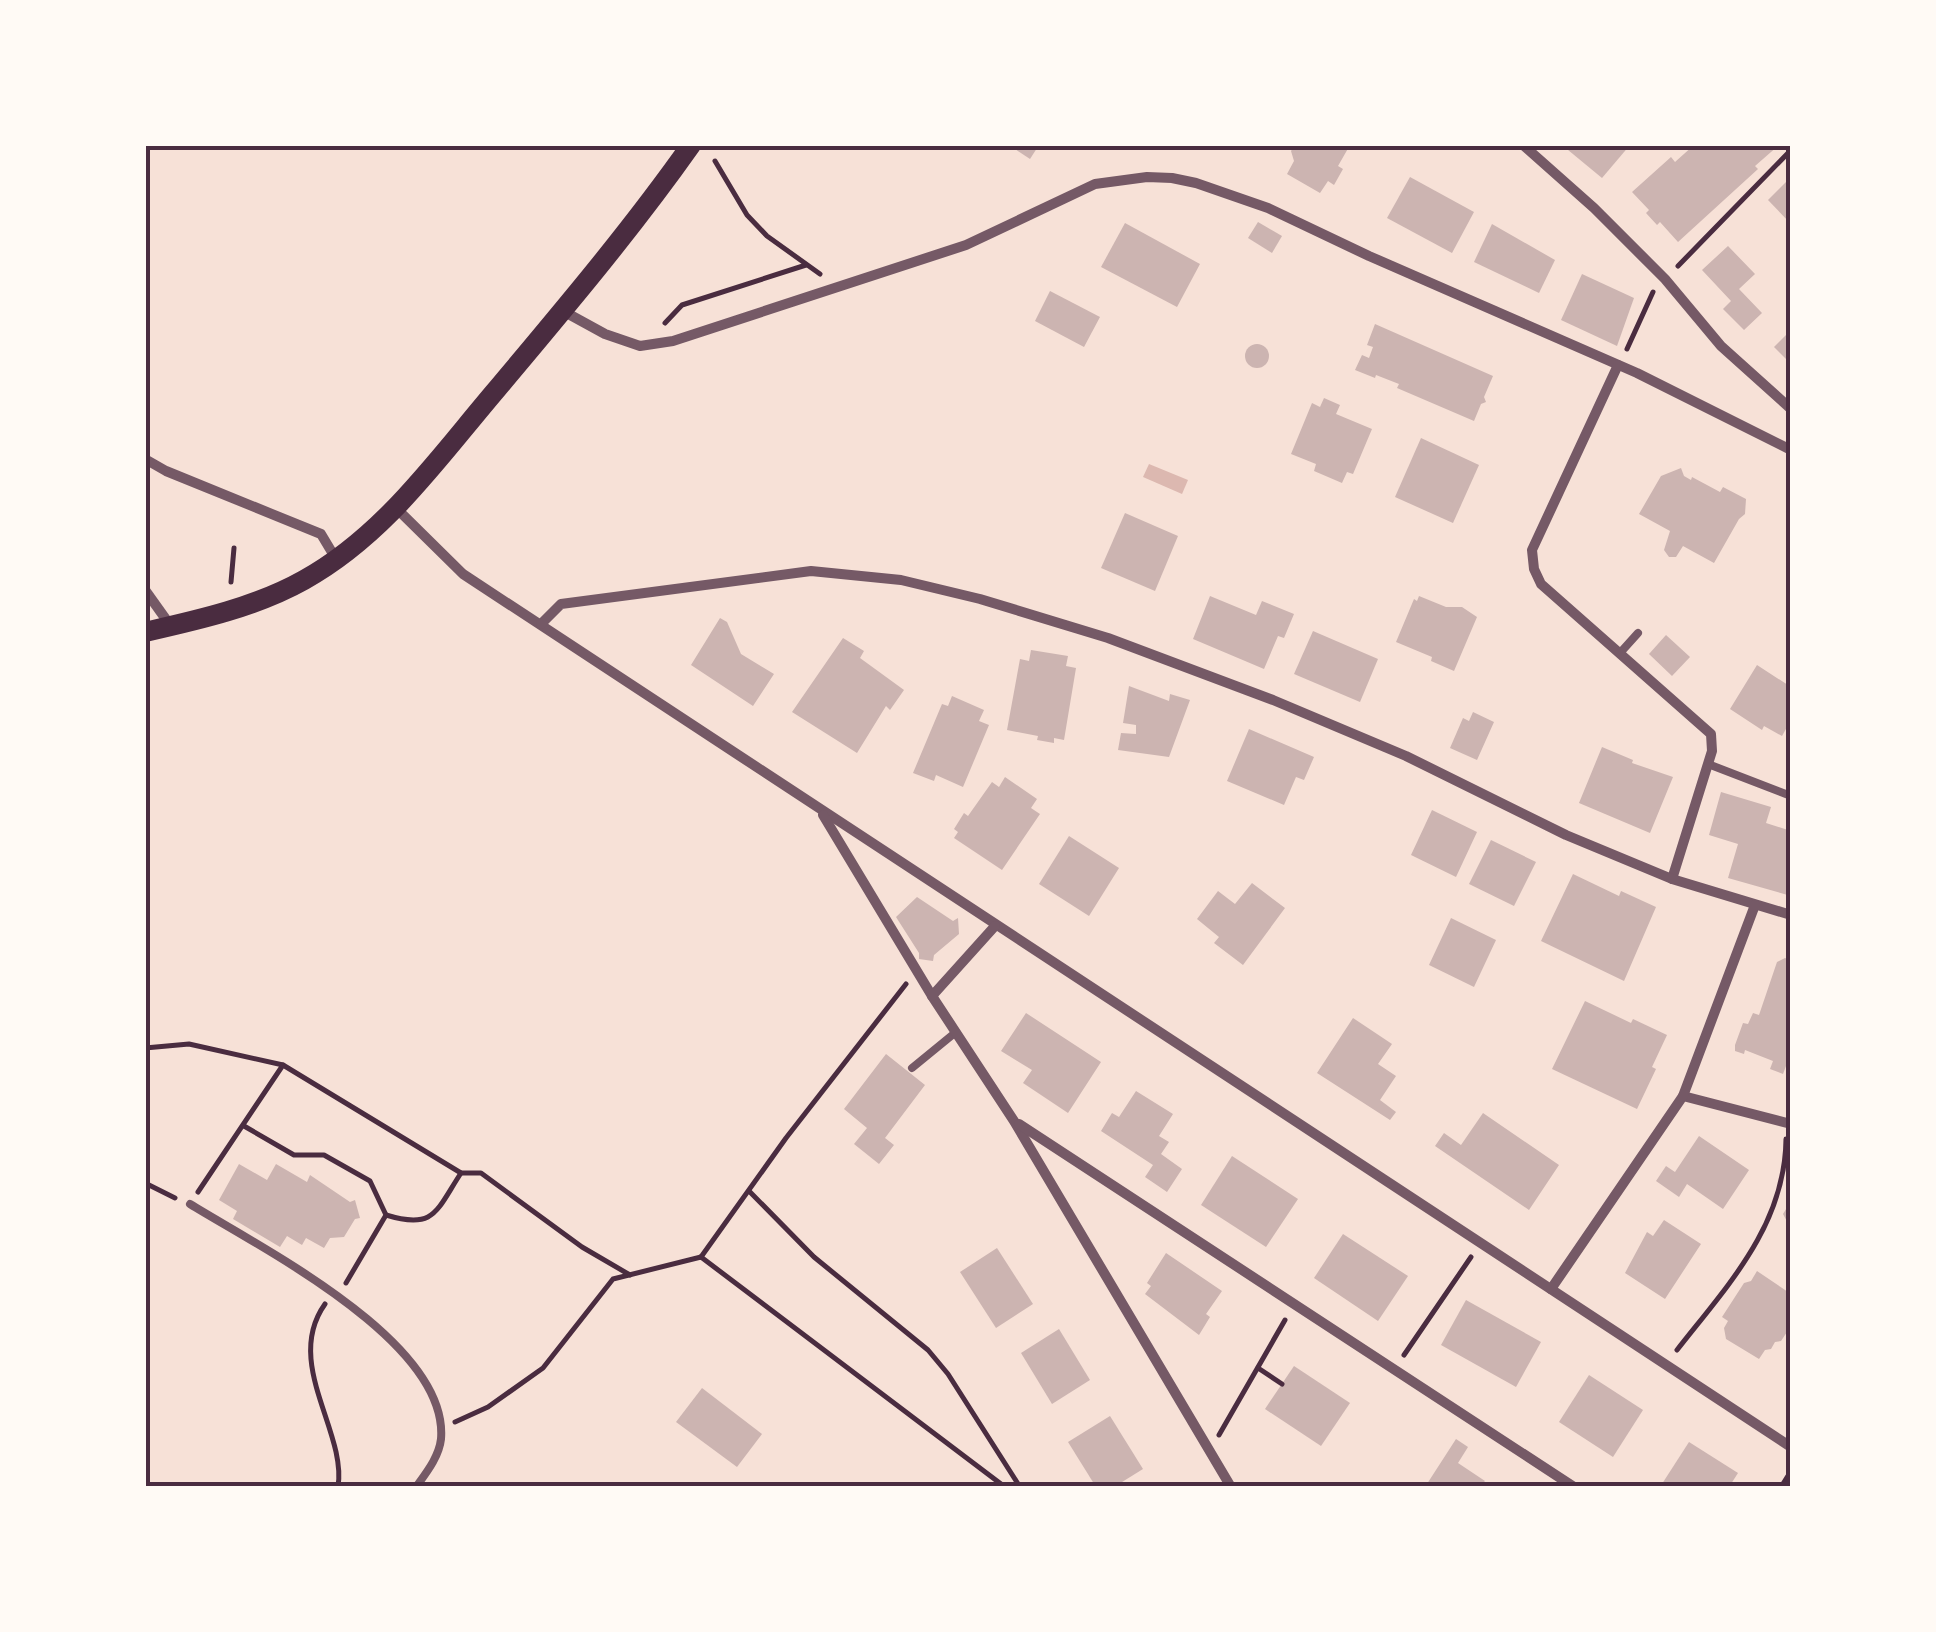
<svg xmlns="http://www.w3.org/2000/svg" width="1936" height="1632" font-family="Mulish,sans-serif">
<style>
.water{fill:#dcb8b0}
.building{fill:#ccb4b1}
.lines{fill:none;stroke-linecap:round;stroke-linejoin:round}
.path{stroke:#4a2c40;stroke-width:5}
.service{stroke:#755966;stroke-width:8}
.minor{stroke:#755966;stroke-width:10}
.secondary{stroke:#4a2c40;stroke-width:20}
.neatline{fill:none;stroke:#4a2c40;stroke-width:4}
</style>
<rect width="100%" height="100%" fill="#f7e1d7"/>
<polygon class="water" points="1149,464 1188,480 1182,494 1143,477"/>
<g class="building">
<polygon points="1009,145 1039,145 1030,159"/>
<polygon points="1295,145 1350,145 1338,166 1343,169 1334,185 1328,181 1320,193 1287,174 1294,161 1291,151"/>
<polygon points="1562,145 1630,145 1602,178"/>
<polygon points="1694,145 1779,145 1755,166 1758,169 1678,242 1660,222 1657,225 1646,213 1649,210 1632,192 1671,157 1675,162"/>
<polygon points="1410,177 1474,212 1452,253 1387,218"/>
<polygon points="1791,177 1791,224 1768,200"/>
<polygon points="1258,222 1282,236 1272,253 1248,238"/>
<polygon points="1125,223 1200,264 1177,307 1101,267"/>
<polygon points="1492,224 1555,260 1539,293 1474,262"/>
<polygon points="1728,246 1755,274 1739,289 1762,313 1744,330 1723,309 1731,301 1702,270"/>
<polygon points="1582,274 1634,298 1617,346 1561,320"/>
<polygon points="1050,291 1100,317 1084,347 1035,321"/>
<polygon points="1375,324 1493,376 1484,397 1486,402 1481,404 1474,421 1397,388 1399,384 1376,375 1375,378 1355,370 1362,355 1369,358 1373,347 1367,345"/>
<polygon points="1791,330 1791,364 1774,347"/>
<circle cx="1257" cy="356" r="12"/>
<polygon points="1324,398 1340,405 1336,414 1372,429 1353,474 1347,472 1342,483 1314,471 1316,464 1291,454 1312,403 1320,407"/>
<polygon points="1421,438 1479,465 1453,523 1395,497"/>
<polygon points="1681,468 1684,476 1691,480 1692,477 1720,492 1723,487 1746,499 1745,514 1739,519 1714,563 1683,546 1676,557 1669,557 1664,550 1670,531 1639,514 1661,476"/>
<polygon points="1125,513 1178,536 1155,591 1101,568"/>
<polygon points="1210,596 1256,615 1262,601 1294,614 1284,638 1278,636 1264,669 1193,639"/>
<polygon points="1419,596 1446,607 1462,607 1477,617 1454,671 1431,661 1432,657 1396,642 1414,599 1417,601"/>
<polygon points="720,618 727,622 741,654 774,674 753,706 691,665"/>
<polygon points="1313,631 1378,659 1360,702 1294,674"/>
<polygon points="1666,635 1690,657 1672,676 1649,654"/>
<polygon points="843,638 864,651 860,658 904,690 890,710 886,706 857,753 792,712"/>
<polygon points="1031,650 1068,656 1066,666 1076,668 1064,740 1054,738 1054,743 1037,740 1038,736 1007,730 1020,659 1029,661"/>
<polygon points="1757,665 1791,687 1791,720 1782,736 1764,726 1762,730 1730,709"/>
<polygon points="1129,686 1169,701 1170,694 1190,700 1169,757 1118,750 1121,733 1136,734 1136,725 1123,723"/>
<polygon points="952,696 984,710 979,721 989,725 963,787 936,775 934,781 913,773 942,704 948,706"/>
<polygon points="1473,712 1494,722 1477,760 1450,748 1463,718 1469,721"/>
<polygon points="1249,729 1314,757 1304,780 1296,777 1284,805 1227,781"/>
<polygon points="1602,747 1633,760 1632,763 1673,777 1650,833 1579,803"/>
<polygon points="1005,777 1037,799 1031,808 1040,814 1002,870 954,838 958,832 954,829 964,813 968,816 992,782 999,787"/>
<polygon points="1721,792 1771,807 1766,823 1791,831 1788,840 1791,841 1791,896 1728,878 1738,844 1709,835"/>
<polygon points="1432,810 1477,832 1456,877 1411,855"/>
<polygon points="1069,836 1119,868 1089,916 1039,884"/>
<polygon points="1491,840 1536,862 1514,906 1469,884"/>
<polygon points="1573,874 1619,896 1621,891 1656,907 1624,981 1541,941"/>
<polygon points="1252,883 1285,908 1243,965 1214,943 1219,937 1197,919 1218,891 1235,904"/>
<polygon points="917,897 953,921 958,918 959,934 934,955 933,961 919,959 919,953 896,917"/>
<polygon points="1451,918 1496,940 1474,987 1429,965"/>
<polygon points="1785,958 1791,961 1791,1068 1786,1066 1783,1074 1770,1069 1773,1061 1745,1050 1744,1054 1735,1051 1735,1045 1743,1023 1748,1024 1753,1013 1759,1015 1777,962"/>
<polygon points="1585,1001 1631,1023 1633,1019 1667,1035 1652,1067 1656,1069 1637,1109 1552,1069"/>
<polygon points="1026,1013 1101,1062 1068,1113 1023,1083 1032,1070 1001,1051"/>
<polygon points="1353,1018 1392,1044 1378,1064 1396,1076 1380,1100 1396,1112 1390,1120 1317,1073"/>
<polygon points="886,1054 925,1085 885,1138 894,1145 879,1164 854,1144 867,1128 844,1109"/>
<polygon points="1136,1091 1173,1114 1159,1136 1169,1142 1161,1154 1182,1169 1167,1192 1145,1177 1153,1165 1101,1131 1112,1113 1119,1117"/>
<polygon points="1483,1113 1559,1165 1529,1210 1435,1146 1444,1133 1461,1145"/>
<polygon points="1699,1136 1749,1170 1723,1209 1687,1184 1679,1197 1656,1181 1666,1166 1675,1172"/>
<polygon points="1232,1156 1298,1199 1266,1247 1201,1205"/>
<polygon points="239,1164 267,1180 276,1164 307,1182 310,1175 350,1202 355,1200 360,1218 355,1219 344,1237 330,1238 324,1248 306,1238 302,1245 287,1236 280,1247 233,1219 237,1211 219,1200"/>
<polygon points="1791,1201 1791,1226 1790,1227 1783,1214"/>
<polygon points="1664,1220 1701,1244 1665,1299 1625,1273 1647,1232 1653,1236"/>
<polygon points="1343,1234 1408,1276 1378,1321 1314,1278"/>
<polygon points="997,1248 1033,1304 996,1328 960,1272"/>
<polygon points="1166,1253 1222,1291 1206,1314 1210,1317 1199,1335 1145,1294 1151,1286 1147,1283"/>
<polygon points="1757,1271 1791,1294 1791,1326 1781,1341 1775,1342 1771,1349 1765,1350 1759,1359 1726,1339 1724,1328 1728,1321 1722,1317 1744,1283 1751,1281"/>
<polygon points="1466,1300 1541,1342 1516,1387 1441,1345"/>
<polygon points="1059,1329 1090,1380 1052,1404 1021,1353"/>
<polygon points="1294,1366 1350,1403 1321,1446 1265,1409"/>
<polygon points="1589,1375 1643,1410 1613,1457 1559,1422"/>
<polygon points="702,1388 762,1434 737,1467 676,1422"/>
<polygon points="1110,1416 1143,1469 1114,1487 1096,1487 1068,1442"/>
<polygon points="1456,1439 1468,1447 1458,1463 1485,1481 1480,1487 1425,1487"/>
<polygon points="1689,1442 1738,1473 1729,1487 1660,1487"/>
</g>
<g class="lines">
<g class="path">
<polyline points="715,161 747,215 767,236 820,274"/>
<polyline points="1678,266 1791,150"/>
<polyline points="665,323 682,305 806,265"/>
<polyline points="1627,349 1653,292"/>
<polyline points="231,582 234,548"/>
<polyline points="145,1048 189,1044 283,1065"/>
<polyline points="244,1126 294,1155 324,1155 370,1181 386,1215 346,1283"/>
<polyline points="145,1183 175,1198"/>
<polyline points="198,1192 283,1065 461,1173 481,1173 582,1247 630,1275"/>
<polyline points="750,1192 814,1257 928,1350 948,1374 1020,1487"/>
<path d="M 386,1215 C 435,1230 436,1211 461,1173"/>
<polyline points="701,1257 1005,1487"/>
<polyline points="701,1257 786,1138 906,984"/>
<path d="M 325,1304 C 283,1363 347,1431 338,1487"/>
<path d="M 1677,1350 C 1727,1286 1785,1226 1786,1139"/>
<polyline points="1404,1355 1471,1257"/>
<polyline points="1258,1368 1282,1384"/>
<polyline points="455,1422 488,1407 543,1368 613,1279 701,1257"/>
<polyline points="1219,1435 1285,1320"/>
<polyline points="1781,1487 1791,1471"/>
</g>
<g class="service">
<polyline points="1620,653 1638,633"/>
<polyline points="1708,764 1791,796"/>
<polyline points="912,1068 956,1032"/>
<path d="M 190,1204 C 261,1248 449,1342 441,1439 C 439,1457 426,1473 416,1487"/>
</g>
<g class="minor">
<polyline points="1523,145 1594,208 1665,279 1721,346 1791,409"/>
<polyline points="563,311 605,334 640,346 673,341 966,245 1095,184 1147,177 1172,178 1196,183 1268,208 1369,256 1637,373 1791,450"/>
<polyline points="1618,365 1532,550 1534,569 1541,584 1711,734 1712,751 1672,879"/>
<polyline points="145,459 166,471 321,534 336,559"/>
<polyline points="396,508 463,574 1791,1447"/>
<polyline points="145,590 170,625"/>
<polyline points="541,624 561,604 811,571 901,580 980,599 1108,638 1273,700 1406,756 1566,835 1672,879 1791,915"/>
<polyline points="823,815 932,996 1014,1121 1231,1487"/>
<polyline points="932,996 995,926"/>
<polyline points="1683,1096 1791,1124"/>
<polyline points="1019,1124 1574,1487"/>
<polyline points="1551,1289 1683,1096 1755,905"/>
</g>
<path class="secondary" d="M 145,632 C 198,620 256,607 304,580 C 385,535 438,458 497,389 C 564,309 631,230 691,145"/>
</g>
<rect width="1936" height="1632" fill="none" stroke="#fffaf5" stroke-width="295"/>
<rect x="148" y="148" width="1640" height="1336" class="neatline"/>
</svg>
